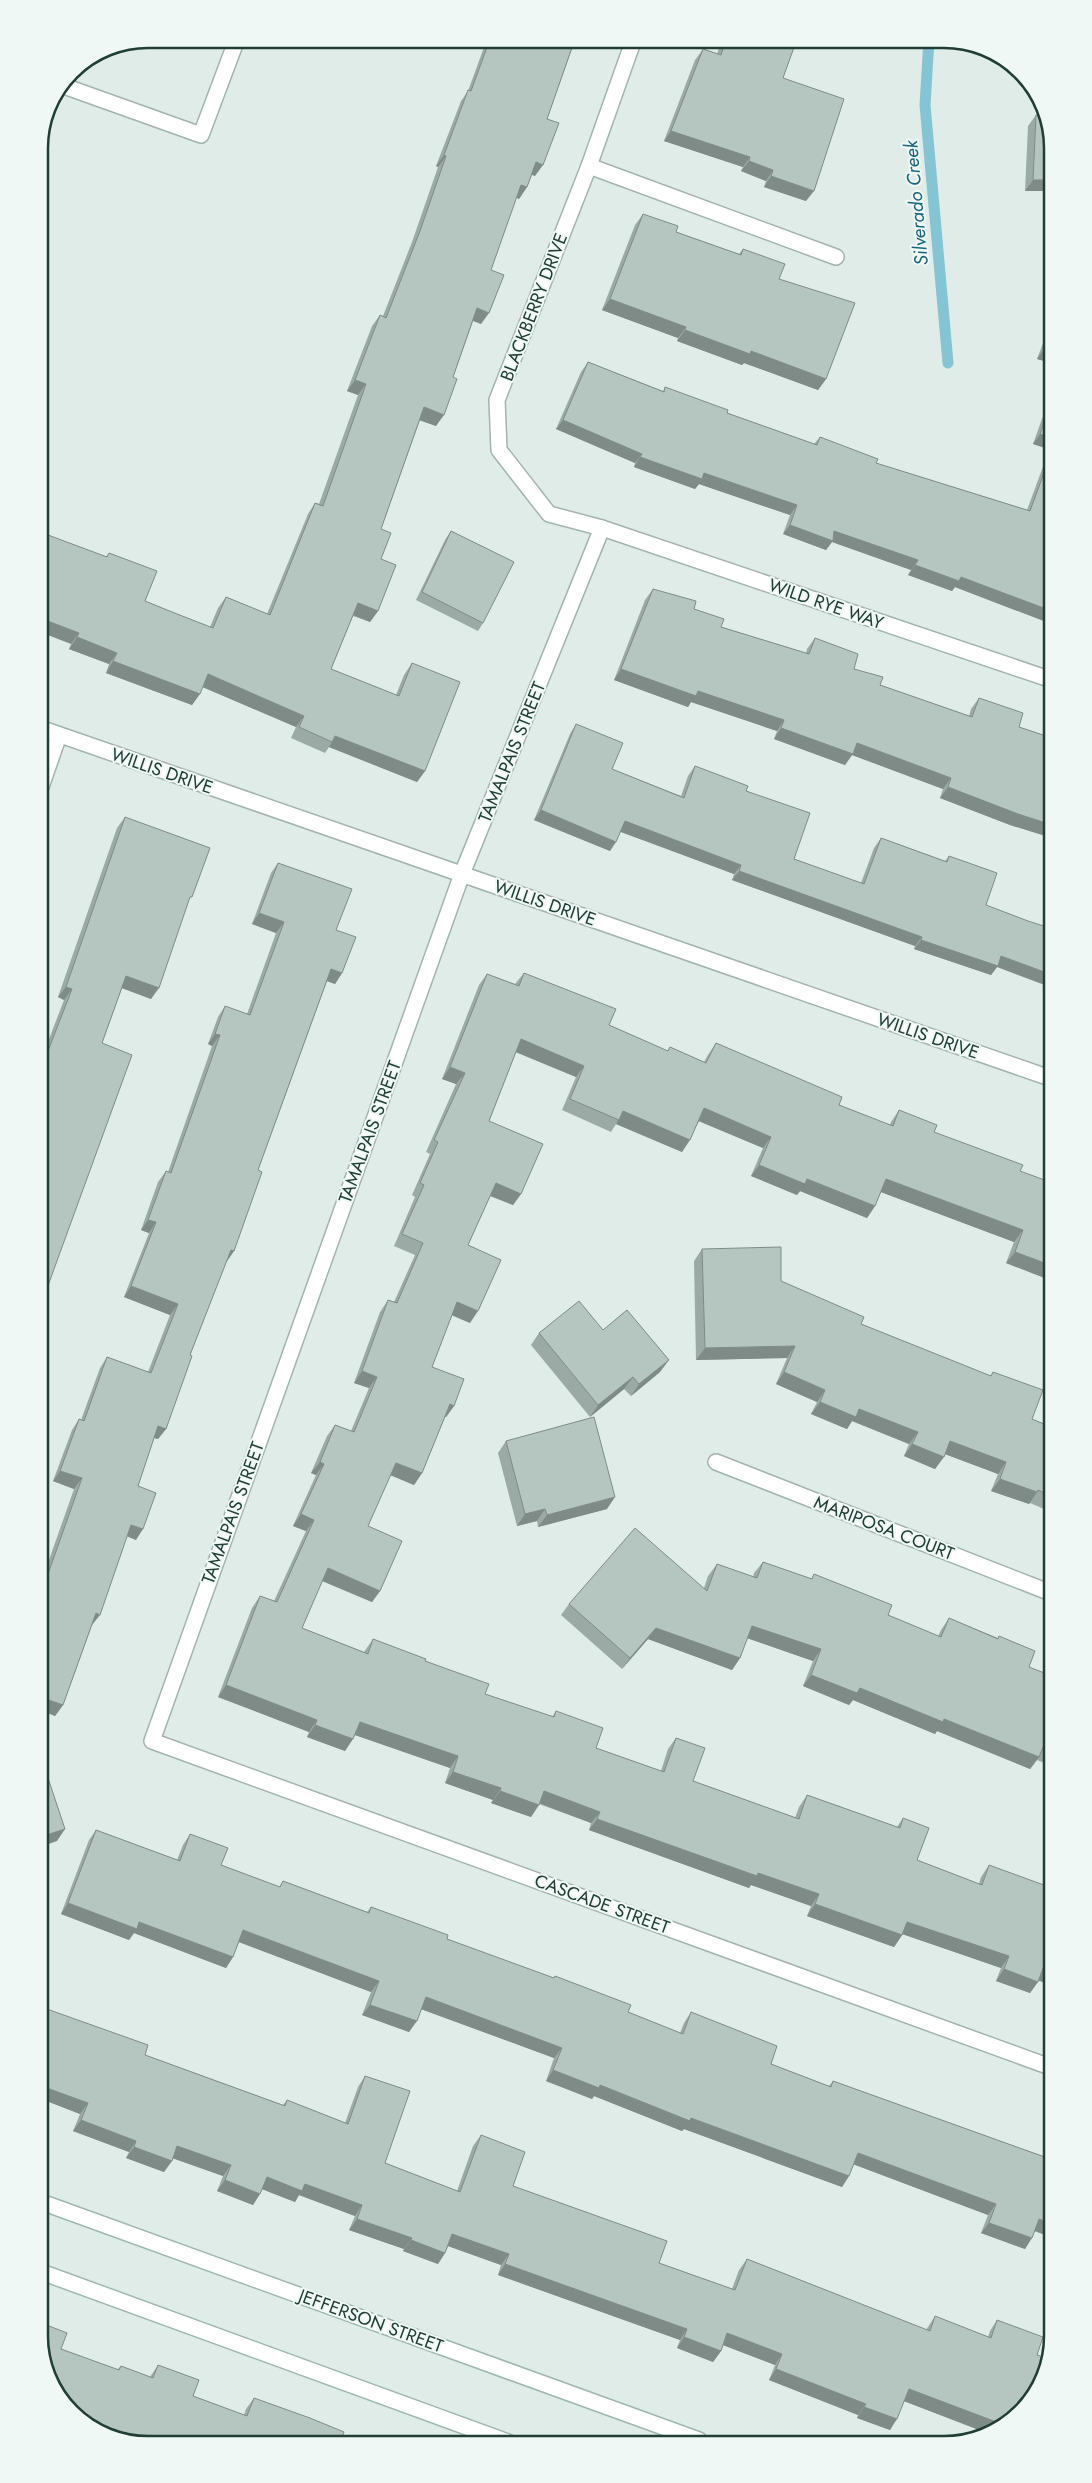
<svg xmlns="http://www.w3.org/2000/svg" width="1092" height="2483" font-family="Jost,sans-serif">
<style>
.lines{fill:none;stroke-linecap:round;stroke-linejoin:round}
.stream{stroke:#85c4d3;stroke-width:11}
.lane-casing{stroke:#a3b4ae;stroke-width:18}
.street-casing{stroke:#a3b4ae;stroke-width:18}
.secondary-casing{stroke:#9eb8b0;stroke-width:18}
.lane{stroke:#fff;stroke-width:15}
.street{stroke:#fff;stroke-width:15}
.secondary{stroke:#fff;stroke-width:15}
.wall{fill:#9caaa5}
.shaded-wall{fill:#7f8b86}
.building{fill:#b5c6c0;stroke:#7f8b86}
.labels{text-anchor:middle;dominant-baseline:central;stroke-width:4;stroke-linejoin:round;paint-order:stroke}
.street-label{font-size:18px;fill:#203d36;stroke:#f0f8f5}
.water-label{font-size:19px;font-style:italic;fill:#18667b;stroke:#f0f8f5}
.rim{fill:none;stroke:#203d36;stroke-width:2.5}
</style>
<rect width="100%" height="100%" fill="#e0ece7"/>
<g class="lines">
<polyline class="stream" points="929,39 925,105 948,363"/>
<defs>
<polyline id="lane" points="589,166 836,257"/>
<g id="street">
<polyline points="634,39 589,166 497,400 499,450 549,514 602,528 1049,679"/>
<polyline points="61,85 201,135 237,39"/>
<polyline points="602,528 462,874 152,1741 1053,2068"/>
<polyline points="40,728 1050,1078"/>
<polyline points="41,787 59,735"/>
<polyline points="716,1462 1051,1593"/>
</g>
<g id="secondary">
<polyline points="44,2203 699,2440"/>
<polyline points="44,2273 508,2442"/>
</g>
</defs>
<use href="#lane" class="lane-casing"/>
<use href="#street" class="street-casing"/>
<use href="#secondary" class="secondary-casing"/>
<use href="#lane" class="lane"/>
<use href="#street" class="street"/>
<use href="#secondary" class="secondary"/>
</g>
<g class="wall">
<polygon points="487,39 579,39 576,44 574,43 547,119 535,176 532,175 527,187 519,199 516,197 491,270 481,324 473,321 436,426 420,420 381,529 381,559 378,611 370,622 353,616 331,669 396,695 404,675 412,663 425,771 417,782 329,747 325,753 291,738 296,727 203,687 192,705 106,673 109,664 69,649 106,557 109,553 145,601 172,612 210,627 218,608 226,597 267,614 308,514 315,503 319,504 358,395 347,391 372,326 380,315 383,316 412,242 438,167 436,166 461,101 468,91"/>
<polygon points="722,39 797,39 783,78 806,201 764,187 766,181 741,171 743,167 664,141 695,60 703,49 717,54"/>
<polygon points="1036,115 1048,191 1025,191 1028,126"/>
<polygon points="643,214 676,232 739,254 743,249 779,279 826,379 818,390 744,363 742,365 677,341 678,338 602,310 635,225"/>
<polygon points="1048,330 1048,362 1037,359"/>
<polygon points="588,362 663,391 665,387 727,413 814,444 820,437 876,463 1027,510 1048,453 1049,623 955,587 952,591 908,575 911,570 832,542 826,550 783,534 790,515 699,484 695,489 634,467 635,463 556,429 581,372"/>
<polygon points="1048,402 1048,449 1033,444"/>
<polygon points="451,531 483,623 478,631 416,600 445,540"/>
<polygon points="653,589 694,609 721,627 806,653 807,649 815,638 854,669 880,685 969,716 971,709 979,698 1019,727 1049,737 1049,837 1010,825 940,798 943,789 852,755 845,765 774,739 777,731 691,702 688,707 614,680 645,600"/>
<polygon points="576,724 612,769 681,796 688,776 695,766 746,791 794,859 861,883 874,848 881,838 945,861 949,856 986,905 997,967 991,975 914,949 915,946 732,880 734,874 621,831 610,851 534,820 570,734"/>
<polygon points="125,817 188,903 151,999 122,988 102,1043 42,1302 41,1060 64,1000 58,997 117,828"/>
<polygon points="278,863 336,930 342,973 335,984 327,981 258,1170 234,1251 227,1261 226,1261 190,1355 166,1429 158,1439 154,1438 138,1486 136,1540 127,1536 92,1625 63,1705 55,1716 43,1711 43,1577 74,1489 53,1481 72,1430 79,1419 81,1420 100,1368 107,1357 148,1372 170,1315 124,1297 149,1233 141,1230 158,1182 166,1171 168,1172 212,1046 208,1044 218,1017 225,1006 247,1014 276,933 252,924 271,873"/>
<polygon points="524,973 609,1025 667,1051 670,1047 704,1062 708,1055 716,1043 839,1105 890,1125 891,1122 899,1110 934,1132 1020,1171 1050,1280 1006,1263 1014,1242 881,1192 875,1206 867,1218 800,1191 797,1195 751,1176 763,1148 699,1121 682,1152 616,1124 611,1132 562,1110 576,1077 516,1052 489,1121 521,1194 513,1205 490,1196 468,1245 470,1323 452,1315 432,1367 454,1406 446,1417 445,1417 422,1473 414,1485 390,1475 368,1526 380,1591 372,1602 322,1581 302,1628 364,1652 373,1639 425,1661 485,1694 552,1717 556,1711 596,1748 661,1771 668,1749 676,1738 693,1781 795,1818 799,1807 807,1795 897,1827 903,1818 917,1860 979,1884 981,1877 989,1865 1038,1981 1030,1993 996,1981 1001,1968 903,1934 894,1947 807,1916 811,1906 751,1885 749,1888 589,1830 591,1823 539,1804 531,1817 491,1803 493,1800 445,1783 450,1768 355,1735 345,1751 307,1737 309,1732 218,1697 252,1608 260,1596 274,1601 306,1531 293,1526 316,1475 311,1473 327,1436 335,1425 351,1431 369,1388 354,1383 380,1312 388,1300 394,1302 415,1255 394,1246 415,1197 412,1195 430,1154 426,1152 456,1084 442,1079 479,985 487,974 515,984"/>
<polygon points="702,1249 781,1281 861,1324 990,1376 993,1372 1032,1419 1051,1427 1051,1512 1030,1503 1029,1504 991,1491 998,1474 945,1454 935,1469 904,1456 909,1444 852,1421 847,1429 811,1414 817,1402 776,1384 787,1358 696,1360 694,1261"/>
<polygon points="603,1330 660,1372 631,1396 624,1389 590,1417 531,1345 539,1333"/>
<polygon points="506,1441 607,1509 538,1527 537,1521 517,1526 498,1453"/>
<polygon points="763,1562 811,1579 814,1574 888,1615 938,1636 941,1630 949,1618 998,1638 999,1636 1029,1667 1052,1676 1052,1766 1037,1760 1030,1769 937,1731 935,1734 853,1700 849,1705 803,1686 813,1661 747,1638 740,1658 732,1670 648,1639 622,1669 561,1615 569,1604 704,1588 708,1576 717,1564 753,1577 754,1573"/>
<polygon points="96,1830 177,1860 183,1845 190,1834 221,1865 279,1887 283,1881 367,1912 371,1907 447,1939 553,1978 555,1976 628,2012 680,2033 684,2023 691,2012 771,2064 829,2086 833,2081 1053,2160 1053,2238 1035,2231 1025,2249 981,2233 988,2215 853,2164 849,2176 842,2187 684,2129 682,2131 594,2096 592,2099 546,2081 554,2058 421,2009 409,2032 362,2015 371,1992 239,1942 233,1957 226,1968 134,1933 129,1940 61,1914 89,1840"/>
<polygon points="44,2008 145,2055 283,2105 287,2100 345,2123 358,2087 365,2076 385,2163 457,2191 473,2146 481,2135 513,2186 659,2263 732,2289 739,2270 747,2259 926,2330 928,2327 935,2316 988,2337 990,2331 997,2320 1037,2355 1035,2396 987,2433 904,2401 890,2430 857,2418 858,2415 769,2380 775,2365 723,2345 721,2351 713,2362 677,2348 680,2340 498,2275 501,2265 448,2246 445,2253 438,2264 403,2251 404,2249 349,2230 355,2216 299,2195 295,2202 262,2189 253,2205 217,2191 223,2176 173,2158 164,2172 126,2158 129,2152 73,2131 80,2114 44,2100"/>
<polygon points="61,2349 117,2370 121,2366 150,2377 158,2365 193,2396 244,2415 246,2409 254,2398 340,2443 140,2444"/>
</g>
<g class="shaded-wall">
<polygon points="572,39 579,39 576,44 570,42"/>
<polygon points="671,131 750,157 743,167 664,141"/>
<polygon points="444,155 446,156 438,167 436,166"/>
<polygon points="749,161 773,170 766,181 741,171"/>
<polygon points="536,162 543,165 535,176 529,173"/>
<polygon points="771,176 814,191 806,201 764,187"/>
<polygon points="1033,180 1048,180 1048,191 1025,191"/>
<polygon points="521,185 527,187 519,199 513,196"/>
<polygon points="610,299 686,327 678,338 602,310"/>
<polygon points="477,308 489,313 481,324 469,319"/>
<polygon points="685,330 751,351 826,379 818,390 744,363 742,365 677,341"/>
<polygon points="1044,349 1048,350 1048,362 1037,359"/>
<polygon points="355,380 366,384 358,395 347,391"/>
<polygon points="424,407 444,415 436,426 416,419"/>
<polygon points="563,420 642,454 635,463 556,429"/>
<polygon points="1040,434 1048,437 1048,449 1033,444"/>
<polygon points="640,457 704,473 797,505 790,515 699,484 695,489 634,467"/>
<polygon points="790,525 834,531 918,560 911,570 832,542 826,550 783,534"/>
<polygon points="915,565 961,577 1049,610 1049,623 955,587 952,591 908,575"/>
<polygon points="358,603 378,611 370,622 351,614"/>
<polygon points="40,618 79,633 71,644 40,632"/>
<polygon points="77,637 117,653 109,664 69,649"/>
<polygon points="113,661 200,694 192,705 106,673"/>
<polygon points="621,669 698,691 784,720 777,731 691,702 688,707 614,680"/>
<polygon points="208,674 304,716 296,727 200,686"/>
<polygon points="781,728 857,743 951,778 943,789 852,755 845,765 774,739"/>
<polygon points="335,736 425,771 417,782 329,747 332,742"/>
<polygon points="948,787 1049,824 1049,837 1010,825 940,798"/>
<polygon points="541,810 616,842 610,851 534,820"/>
<polygon points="625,821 741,865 734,874 618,831"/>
<polygon points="739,871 922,937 915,946 732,880"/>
<polygon points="259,913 284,922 276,933 252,924"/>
<polygon points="921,940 1001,956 1050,974 1050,987 997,967 991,975 914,949"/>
<polygon points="331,969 342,973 335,984 324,980"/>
<polygon points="126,976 159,988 151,999 119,987"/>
<polygon points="66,987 72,989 64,1000 58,997"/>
<polygon points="215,1034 220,1035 212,1046 208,1044"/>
<polygon points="521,1039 584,1066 576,1077 513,1051"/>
<polygon points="450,1067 465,1073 456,1084 442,1079"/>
<polygon points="704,1108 771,1137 763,1148 696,1120"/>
<polygon points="623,1111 690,1140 682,1152 616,1124"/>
<polygon points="759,1165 807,1179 875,1206 867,1218 800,1191 797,1195 751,1176"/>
<polygon points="886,1179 1023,1230 1014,1242 878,1191"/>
<polygon points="496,1183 521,1194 513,1205 488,1195"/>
<polygon points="148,1220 156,1222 149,1233 141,1230"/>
<polygon points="231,1250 234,1251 227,1261 223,1260"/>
<polygon points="1015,1252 1050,1265 1050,1280 1006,1263"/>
<polygon points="131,1286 178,1304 170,1315 124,1297"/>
<polygon points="457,1302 478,1311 470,1323 449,1314"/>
<polygon points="795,1346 787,1358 696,1360 705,1348"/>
<polygon points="669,1360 660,1372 631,1396 639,1384"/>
<polygon points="362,1371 377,1377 369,1388 354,1383"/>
<polygon points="784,1372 825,1390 817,1402 776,1384"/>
<polygon points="633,1377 624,1389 590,1417 598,1405"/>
<polygon points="820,1402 859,1409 918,1432 909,1444 852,1421 847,1429 811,1414"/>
<polygon points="450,1404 454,1406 446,1417 442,1416"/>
<polygon points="158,1426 166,1429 158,1439 151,1437"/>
<polygon points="950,1441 1006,1462 998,1474 942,1453"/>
<polygon points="912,1444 944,1457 935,1469 904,1456"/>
<polygon points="320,1462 324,1464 316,1475 311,1473"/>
<polygon points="396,1463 422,1473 414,1485 388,1474"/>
<polygon points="60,1471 82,1478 74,1489 53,1481"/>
<polygon points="1000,1479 1037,1492 1029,1504 991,1491"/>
<polygon points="615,1497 607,1509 538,1527 547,1515"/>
<polygon points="545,1509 537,1521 517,1526 525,1514"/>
<polygon points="301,1514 314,1520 306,1531 293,1526"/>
<polygon points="131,1525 143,1529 136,1540 124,1535"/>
<polygon points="328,1568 380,1591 372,1602 320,1580"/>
<polygon points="96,1613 100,1615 92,1625 89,1624"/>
<polygon points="752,1626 821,1649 813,1661 744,1637"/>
<polygon points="656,1628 740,1658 732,1670 648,1639 622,1669 630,1658"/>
<polygon points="811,1675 860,1688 944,1719 1039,1757 1030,1769 937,1731 935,1734 853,1700 849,1705 803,1686"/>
<polygon points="226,1685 317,1720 309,1732 218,1697"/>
<polygon points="43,1698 63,1705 55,1716 43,1711"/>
<polygon points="360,1722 458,1756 450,1768 352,1734"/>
<polygon points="315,1725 353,1739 345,1751 307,1737"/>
<polygon points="453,1772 501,1788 493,1800 445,1783"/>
<polygon points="500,1791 539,1805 531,1817 491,1803"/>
<polygon points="544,1791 600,1812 591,1823 536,1802"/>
<polygon points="597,1819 758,1873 819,1894 811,1906 751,1885 749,1888 589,1830"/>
<polygon points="65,1829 57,1841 43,1846 43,1836"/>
<polygon points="68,1903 139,1922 233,1957 226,1968 134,1933 129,1940 61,1914"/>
<polygon points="815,1904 902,1935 894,1947 807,1916"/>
<polygon points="907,1922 1009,1956 1001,1968 899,1933"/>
<polygon points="243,1930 379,1981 371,1992 236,1941"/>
<polygon points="1043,1968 1052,1972 1052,1986 1035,1979"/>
<polygon points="1004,1969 1038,1982 1030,1993 996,1981"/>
<polygon points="426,1997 562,2048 554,2058 418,2008"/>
<polygon points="370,2005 417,2021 409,2032 362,2015"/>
<polygon points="553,2070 600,2085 849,2176 842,2187 684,2129 682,2131 594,2096 592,2099 546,2081"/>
<polygon points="44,2087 88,2103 80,2114 44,2100"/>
<polygon points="81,2120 136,2141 129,2152 73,2131"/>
<polygon points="177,2146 231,2165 223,2176 169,2157"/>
<polygon points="134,2147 172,2161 164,2172 126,2158"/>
<polygon points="858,2153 996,2204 988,2215 850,2163"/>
<polygon points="267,2177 305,2184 362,2205 355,2216 299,2195 295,2202 259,2188"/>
<polygon points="225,2180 260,2194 253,2205 217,2191"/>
<polygon points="357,2219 412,2238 404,2249 349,2230"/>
<polygon points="1039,2219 1053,2224 1053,2238 1032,2230"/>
<polygon points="989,2223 1032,2238 1025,2249 981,2233"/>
<polygon points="452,2234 509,2254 501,2265 445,2245"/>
<polygon points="411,2240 445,2253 438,2264 403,2251"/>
<polygon points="505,2264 687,2329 680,2340 498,2275"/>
<polygon points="727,2333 782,2354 775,2365 720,2344"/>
<polygon points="684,2337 721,2351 713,2362 677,2348"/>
<polygon points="776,2369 866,2404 858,2415 769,2380"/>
<polygon points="909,2389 999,2423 987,2433 901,2400"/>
<polygon points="864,2407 897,2419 890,2430 857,2418"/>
</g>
<g class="building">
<polygon points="490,39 575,39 547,119 559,123 543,165 536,162 527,187 521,185 491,270 504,275 489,313 477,308 453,377 457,379 444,415 424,407 381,529 391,533 381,559 396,565 378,611 358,603 331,669 399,696 412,663 460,682 425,771 335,736 332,742 299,727 304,716 208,674 200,694 113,661 117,653 77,637 79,633 40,618 40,532 107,557 109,553 157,571 145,601 172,612 213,628 226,597 270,615 315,503 323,506 366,384 355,380 380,315 386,318 420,231 446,156 444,155 468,90 471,91"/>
<polygon points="726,39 797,39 783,78 844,99 814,191 771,176 773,170 749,161 750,157 671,131 703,49 721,55"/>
<polygon points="1036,115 1047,115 1048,180 1033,180"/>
<polygon points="643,214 678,226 676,232 741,255 743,249 785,264 779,279 855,303 826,379 751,351 750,354 685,330 686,327 610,299"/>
<polygon points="1048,338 1048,350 1044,349"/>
<polygon points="588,362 664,392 665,387 728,410 727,413 817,445 820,437 878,459 876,463 1030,511 1048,462 1049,610 961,577 959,581 915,565 918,560 834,531 833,541 790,525 797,505 704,473 702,479 640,457 642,454 563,420"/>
<polygon points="1048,411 1048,437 1040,434"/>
<polygon points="451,531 514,562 483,623 422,592"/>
<polygon points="653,589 696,601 694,609 724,619 721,627 809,654 815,638 858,654 854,669 883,677 880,685 972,717 979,698 1023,713 1019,727 1049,737 1049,824 1018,814 948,787 951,778 857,743 853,754 781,728 784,720 698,691 696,696 621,669"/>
<polygon points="576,724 623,743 612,769 684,798 695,766 748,786 746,791 810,813 794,859 864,884 881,838 947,862 949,856 997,873 986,905 1028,921 1050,928 1050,974 1001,956 998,966 921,940 922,937 739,871 741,865 625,821 616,842 541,810"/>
<polygon points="125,817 210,848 192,897 190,897 159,988 126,976 102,1043 132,1055 42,1302 41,1069 72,989 66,987"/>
<polygon points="278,863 352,889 336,930 356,937 342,973 331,969 258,1170 262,1172 234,1251 231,1250 190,1355 192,1356 166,1429 158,1426 138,1486 156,1493 143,1529 131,1525 100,1615 96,1613 63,1705 43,1698 43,1588 82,1478 60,1471 79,1419 84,1421 107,1357 151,1373 178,1304 131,1286 156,1222 148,1220 166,1171 171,1173 220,1035 215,1034 225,1006 250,1015 284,922 259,913"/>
<polygon points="524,973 616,1009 609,1025 668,1051 670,1047 706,1063 716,1043 842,1097 839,1105 893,1126 899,1110 937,1125 934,1132 1023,1165 1020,1171 1050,1182 1050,1265 1015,1252 1023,1230 886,1179 875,1206 807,1179 805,1184 759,1165 771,1137 704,1108 690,1140 623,1111 619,1120 570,1099 584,1066 521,1039 489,1121 543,1144 521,1194 496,1183 468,1245 501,1260 478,1311 457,1302 432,1367 464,1379 454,1406 450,1404 422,1473 396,1463 368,1526 402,1541 380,1591 328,1568 302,1628 368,1654 373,1639 426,1659 425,1661 489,1684 485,1694 554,1717 556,1711 603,1728 596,1748 664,1772 676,1738 705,1748 693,1781 799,1819 807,1795 900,1828 903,1818 929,1828 917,1860 982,1885 989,1865 1052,1888 1052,1972 1043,1968 1038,1982 1004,1969 1009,1956 907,1922 902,1935 815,1904 819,1894 758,1873 757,1876 597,1819 600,1812 544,1791 539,1805 500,1791 501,1788 453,1772 458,1756 360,1722 353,1739 315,1725 317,1720 226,1685 260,1596 277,1602 314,1520 301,1514 324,1464 320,1462 335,1425 354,1432 377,1377 362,1371 388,1300 397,1303 423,1243 402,1234 424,1185 420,1183 438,1142 434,1140 465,1073 450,1067 487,974 519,986"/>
<polygon points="781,1247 781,1281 864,1317 861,1324 991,1376 993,1372 1043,1390 1032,1419 1051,1427 1051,1496 1038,1490 1037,1492 1000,1479 1006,1462 950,1441 944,1457 912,1444 918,1432 859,1409 856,1417 820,1402 825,1390 784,1372 795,1346 705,1348 702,1249"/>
<polygon points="579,1301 603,1330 627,1310 669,1360 639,1384 633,1377 598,1405 539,1333"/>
<polygon points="594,1417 615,1497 547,1515 545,1509 525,1514 506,1441"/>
<polygon points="635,1528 707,1591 717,1564 757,1578 763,1562 812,1579 814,1574 892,1605 888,1615 941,1637 949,1618 998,1639 999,1636 1035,1651 1029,1667 1052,1676 1052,1751 1043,1747 1039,1757 944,1719 943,1722 860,1688 857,1693 811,1675 821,1649 752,1626 740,1658 656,1628 630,1658 569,1604"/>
<polygon points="43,1763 65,1829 43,1836"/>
<polygon points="96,1830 180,1861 190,1834 228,1848 221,1865 280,1887 283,1881 369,1913 371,1907 448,1935 447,1939 554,1978 555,1976 631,2005 628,2012 683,2034 691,2012 777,2046 771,2064 831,2087 833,2081 1053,2160 1053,2224 1039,2219 1032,2238 989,2223 996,2204 858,2153 849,2176 691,2118 690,2121 600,2085 599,2088 553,2070 562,2048 426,1997 417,2021 370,2005 379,1981 243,1930 233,1957 139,1922 137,1929 68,1903"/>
<polygon points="44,2008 148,2045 145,2055 285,2106 287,2100 348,2124 365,2076 410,2091 385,2163 460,2192 481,2135 525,2152 513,2186 667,2241 659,2263 735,2290 747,2259 930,2331 935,2316 991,2338 997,2320 1043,2337 1037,2355 1047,2358 1035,2396 999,2423 909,2389 897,2419 864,2407 866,2404 776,2369 782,2354 727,2333 721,2351 684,2337 687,2329 505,2264 509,2254 452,2234 445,2253 411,2240 412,2238 357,2219 362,2205 305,2184 302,2191 267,2177 260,2194 225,2180 231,2165 177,2146 172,2161 134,2147 136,2141 81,2120 88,2103 44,2087"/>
<polygon points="44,2324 67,2333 61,2349 119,2370 121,2366 153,2378 158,2365 199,2380 193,2396 247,2416 254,2398 310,2418 344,2432 340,2443 140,2444 81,2422 45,2371"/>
</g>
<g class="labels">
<g class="street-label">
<text transform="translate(534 307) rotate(-69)">BLACKBERRY DRIVE</text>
<text transform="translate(826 604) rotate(19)">WILD RYE WAY</text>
<text transform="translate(512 752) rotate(-68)">TAMALPAIS STREET</text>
<text transform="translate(162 771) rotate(19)">WILLIS DRIVE</text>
<text transform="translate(545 903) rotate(19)">WILLIS DRIVE</text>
<text transform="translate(928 1036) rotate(19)">WILLIS DRIVE</text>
<text transform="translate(370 1132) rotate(-70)">TAMALPAIS STREET</text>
<text transform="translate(233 1513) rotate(-70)">TAMALPAIS STREET</text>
<text transform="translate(884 1528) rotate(21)">MARIPOSA COURT</text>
<text transform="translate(602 1904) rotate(20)">CASCADE STREET</text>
<text transform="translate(371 2321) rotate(20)">JEFFERSON STREET</text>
</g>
<g class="water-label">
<text transform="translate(916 203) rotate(-95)">Silverado Creek</text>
</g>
</g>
<path d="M0 0H1092V2483H0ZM148 48H944A100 100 0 0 1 1044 148V2336A100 100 0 0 1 944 2436H148A100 100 0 0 1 48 2336V148A100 100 0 0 1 148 48Z" fill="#f0f8f5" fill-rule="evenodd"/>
<path class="rim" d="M148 48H944A100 100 0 0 1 1044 148V2336A100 100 0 0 1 944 2436H148A100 100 0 0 1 48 2336V148A100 100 0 0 1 148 48Z"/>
</svg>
